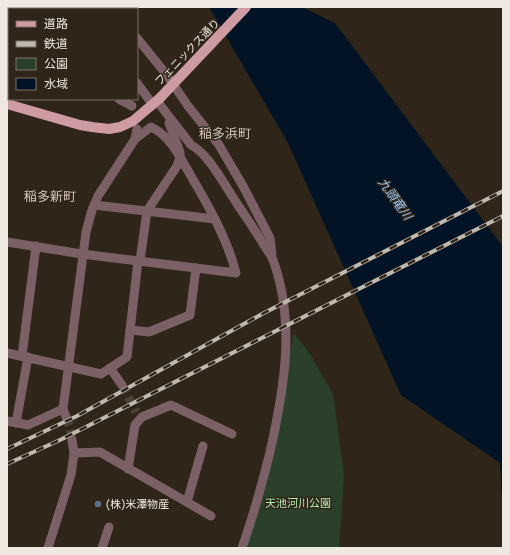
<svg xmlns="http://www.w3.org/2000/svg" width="510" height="555" font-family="'DM Sans','Noto Sans JP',sans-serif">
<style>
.green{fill:#2b402a}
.water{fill:#011325}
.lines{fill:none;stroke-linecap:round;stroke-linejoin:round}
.minor-tunnel{stroke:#4c4237;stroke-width:9;stroke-dasharray:9 4.5;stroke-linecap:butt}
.minor{stroke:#7b6165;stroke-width:9}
.major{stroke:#cf9ba3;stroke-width:10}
.rail-casing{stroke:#c0b9b0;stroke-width:4}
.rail{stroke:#2f2519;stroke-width:2.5;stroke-dasharray:8;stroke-linecap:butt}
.major-bridge{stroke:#cf9ba3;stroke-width:10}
.service-dot{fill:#5c6f8a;stroke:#2f2519;stroke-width:1.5}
.labels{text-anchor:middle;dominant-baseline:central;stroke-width:3;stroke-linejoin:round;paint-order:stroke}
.street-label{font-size:11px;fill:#efe8e0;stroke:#2f2519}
.park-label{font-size:11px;fill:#b2eeb0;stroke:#2f2519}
.poi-label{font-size:11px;fill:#efe8e0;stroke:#2f2519;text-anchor:start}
.water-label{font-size:12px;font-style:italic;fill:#99caf8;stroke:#2f2519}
.quarter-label{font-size:13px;fill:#d6c8b9;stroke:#2f2519}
</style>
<rect width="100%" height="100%" fill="#2f2519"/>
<polygon class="green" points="294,333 310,354 333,394 344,475 339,548 238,548 261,473"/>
<polygon class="water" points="209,7 302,7 335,23 503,247 503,514 500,463 401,395 288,143"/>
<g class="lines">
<g class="minor-tunnel">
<polyline points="122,385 136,412"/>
<polyline points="66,417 70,427 72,440"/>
</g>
<g class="minor">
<polyline points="71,7 73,9"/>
<polyline points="112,7 113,9"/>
<polyline points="7,33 9,34"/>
<polyline points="137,38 166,74 188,106 219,145 243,186 270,238 272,254"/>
<polyline points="137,83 153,105"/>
<polyline points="119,99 132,106"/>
<path d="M 157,101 L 191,145 C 208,153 225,186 236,202 C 245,216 255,230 264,245 C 267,250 271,255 273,260 C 296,322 284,390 270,452 C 262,484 253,517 242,548"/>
<polyline points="94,205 215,219"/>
<path d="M 7,242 L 82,254 L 236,273 C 227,238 209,207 191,176 C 184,164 177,150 168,140 C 163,134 157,130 151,127 L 135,139"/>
<polyline points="140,261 147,211 177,166 180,157 180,152 169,123"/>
<polyline points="130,330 149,332 190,315 196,268"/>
<polyline points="7,353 101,374 127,357 138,261"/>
<polyline points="22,356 36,246"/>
<polyline points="110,368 122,385"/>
<polyline points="66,417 63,409 86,232 92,210 98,196 135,139 137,129"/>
<polyline points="7,421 28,425 63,409"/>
<polyline points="16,423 28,357"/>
<polyline points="72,440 74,453 100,452 211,516"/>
<polyline points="128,469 135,425 142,417 171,405 232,434"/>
<polyline points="187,502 203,446"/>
<polyline points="48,548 71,475 74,453"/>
<polyline points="102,548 109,527"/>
</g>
<polyline class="major" points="7,104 80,125 92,127 109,129 120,127 133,121 160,98"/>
<defs>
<g id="rail">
<polyline points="7,449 77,416 262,314 503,191"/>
<polyline points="7,464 60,440 503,216"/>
</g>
</defs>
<use href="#rail" class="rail-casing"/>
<use href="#rail" class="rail"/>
<polyline class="major-bridge" points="160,98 246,7"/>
</g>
<circle class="service-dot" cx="98" cy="504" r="4"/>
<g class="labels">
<g class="street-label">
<text transform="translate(187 52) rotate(-46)">フェニックス通り</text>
</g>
<g class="park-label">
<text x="298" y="503">天池河川公園</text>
</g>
<g class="poi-label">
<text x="106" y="504">(株)米澤物産</text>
</g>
<g class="water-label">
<text transform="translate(395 199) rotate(54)">九頭竜川</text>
</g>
<g class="quarter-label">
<text x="225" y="133">稲多浜町</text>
<text x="50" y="196">稲多新町</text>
</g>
</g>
<rect width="510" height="555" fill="none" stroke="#efe8e0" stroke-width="16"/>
<rect x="8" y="8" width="130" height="92" fill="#2f2519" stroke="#7c7369"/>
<rect x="16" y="21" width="20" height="6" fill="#cf9ba3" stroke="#7c7369"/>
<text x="44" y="28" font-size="12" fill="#efe8e0">道路</text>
<rect x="16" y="41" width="20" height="6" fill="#c0b9b0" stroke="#7c7369"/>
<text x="44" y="48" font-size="12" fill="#efe8e0">鉄道</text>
<rect x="16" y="58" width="20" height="12" fill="#2b402a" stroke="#7c7369"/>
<text x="44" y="68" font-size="12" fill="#efe8e0">公園</text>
<rect x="16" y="78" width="20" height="12" fill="#011325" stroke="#7c7369"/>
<text x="44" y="88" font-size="12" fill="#efe8e0">水域</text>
</svg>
